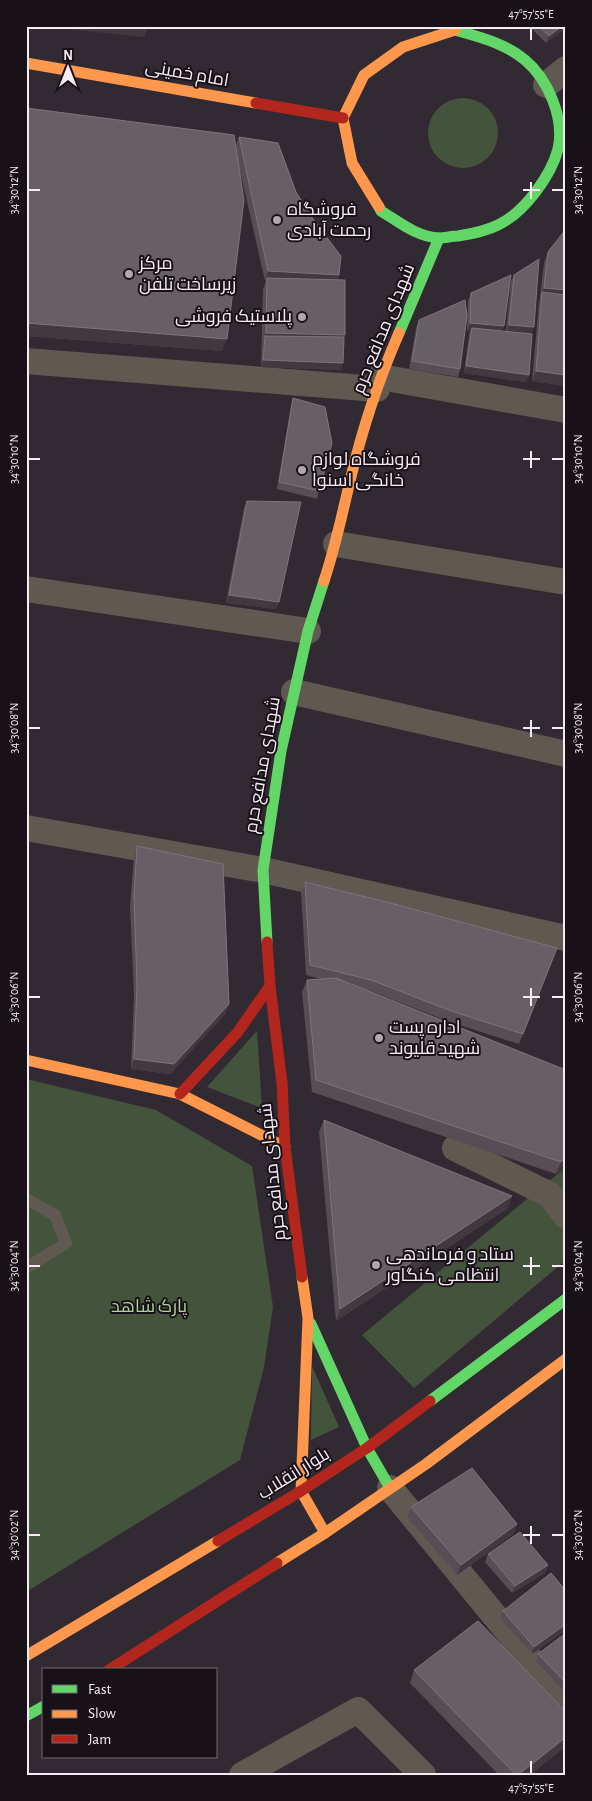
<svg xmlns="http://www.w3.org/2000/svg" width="592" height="1801" font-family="'Alegreya Sans',Cairo,sans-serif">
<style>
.green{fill:#44533c}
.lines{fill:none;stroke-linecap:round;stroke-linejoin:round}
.lane{stroke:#605951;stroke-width:12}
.street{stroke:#605951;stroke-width:26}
.fast{stroke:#63d668;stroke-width:11}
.slow{stroke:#ff974d;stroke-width:11}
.jam{stroke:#b3261e;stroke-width:11}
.wall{fill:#574d55}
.shaded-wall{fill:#413840}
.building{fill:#685e66;stroke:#7e747d}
.ticks{fill:none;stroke:#f5ebf5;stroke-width:2}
.poi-dot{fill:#b1a7b1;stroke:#181218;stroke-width:2}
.labels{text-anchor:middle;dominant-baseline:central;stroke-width:4;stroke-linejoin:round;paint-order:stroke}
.street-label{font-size:18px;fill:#f5ebf5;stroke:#181218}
.poi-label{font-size:18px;fill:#f5ebf5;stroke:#181218;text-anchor:start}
.park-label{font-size:18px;fill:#add499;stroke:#181218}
.neatline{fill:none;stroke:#f5ebf5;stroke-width:2}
.ticks-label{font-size:12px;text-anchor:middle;fill:#f5ebf5}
</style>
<rect width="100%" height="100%" fill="#322a32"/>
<g class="green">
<circle cx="463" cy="133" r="35"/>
<polygon points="257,1031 262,1108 207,1087"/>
<polygon points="26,1079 156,1110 252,1166 273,1307 264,1367 240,1460 26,1592"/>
<polygon points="566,1167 566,1260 414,1388 362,1335"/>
<polygon points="312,1366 339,1427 311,1440"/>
</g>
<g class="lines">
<polyline class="lane" points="26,1199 55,1215 66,1243 26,1268"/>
<g class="street">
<polyline points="546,85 566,69"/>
<polyline points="26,361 377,389"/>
<polyline points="380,377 566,410"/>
<polyline points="336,544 566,582"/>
<polyline points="26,589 308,631"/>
<polyline points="294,692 566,754"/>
<polyline points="26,828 263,870 566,938"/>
<polyline points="455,1148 550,1195 566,1216"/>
<polyline points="390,1488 566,1703"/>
<polyline points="242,1775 358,1710 423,1775"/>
</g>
<g class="fast">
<path d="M 379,207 L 381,211 C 399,222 417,237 439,238 C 445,238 452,236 458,236 C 471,234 486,231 498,225 C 524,213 551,176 558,149 C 565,119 548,79 525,60 C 505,43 479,37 455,30"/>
<polyline points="399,333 439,238"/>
<polyline points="267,942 263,870 281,751 308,631 324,581"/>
<polyline points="311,1324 367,1448 390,1488"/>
<polyline points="430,1401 566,1299"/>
<polyline points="26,1716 44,1706"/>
</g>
<g class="slow">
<polyline points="26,63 256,103"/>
<polyline points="379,207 352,163 343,118 364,75 403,47 455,30"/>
<path d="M 324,581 C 335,548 342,515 350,481 C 362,430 378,381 399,333"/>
<polyline points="26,1060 180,1094 285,1147"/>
<polyline points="302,1277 308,1318 301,1491 325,1533"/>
<polyline points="277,1563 325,1533 426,1464 566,1359"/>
<polyline points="26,1656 218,1541"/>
</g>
<g class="jam">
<polyline points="256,103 343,118"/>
<polyline points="267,942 270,986 282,1083 285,1147 302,1277"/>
<polyline points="180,1094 237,1033 270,986"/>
<polyline points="218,1541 301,1491 367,1448 430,1401"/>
<polyline points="109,1670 277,1563"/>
</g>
</g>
<g class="wall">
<polygon points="529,26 566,26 546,43"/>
<polygon points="26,108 236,145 239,137 296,192 339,275 338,280 345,335 344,337 341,370 261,367 263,289 266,281 265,281 239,166 222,351 26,336"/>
<polygon points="548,252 566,386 532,381 539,302 540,298 544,263"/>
<polygon points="514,275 532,334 529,375 526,382 464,373 469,335 470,331 467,331 468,301 471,293 504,326 502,331 506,331 511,282"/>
<polygon points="419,320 460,369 458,377 409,369 416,328"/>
<polygon points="293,398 319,491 317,499 277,489 291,406"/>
<polygon points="247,501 279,602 276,609 226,603 244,508"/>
<polygon points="137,846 229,1004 225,1014 170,1074 131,1069 134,996 130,906 134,856"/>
<polygon points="305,882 553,959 519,1044 450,1022 368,990 566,1166 556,1174 312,1092 302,992 307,980 321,979 306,975 301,892"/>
<polygon points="324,1120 508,1208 336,1321 319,1132"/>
<polygon points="411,1507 517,1524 513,1534 457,1575 407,1517"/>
<polygon points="488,1554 548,1565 545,1573 512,1593 485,1562"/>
<polygon points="566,1591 566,1630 532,1654 500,1618 503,1611"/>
<polygon points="566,1633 566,1694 536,1661 538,1654"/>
<polygon points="414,1670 566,1746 530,1775 499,1775 410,1683"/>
</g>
<g class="shaded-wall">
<polygon points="69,26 144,26 148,27 144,37 67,29"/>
<polygon points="562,26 566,26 566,29 546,43 549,36"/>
<polygon points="268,271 339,275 336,286 267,278 266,281 265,281"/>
<polygon points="544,288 566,290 566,301 542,292"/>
<polygon points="26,323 227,339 222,351 26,336"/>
<polygon points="470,323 504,326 501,333 472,328 470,331 467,331"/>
<polygon points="509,325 534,327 531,335 506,333"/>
<polygon points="266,333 345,335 342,345 265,336"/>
<polygon points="263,360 343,363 341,370 261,367"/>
<polygon points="466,366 529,375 526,382 464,373"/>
<polygon points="536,371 566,375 566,386 532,381"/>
<polygon points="229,595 279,602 276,609 226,603"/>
<polygon points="229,1004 225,1014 170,1074 131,1069 134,1059"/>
<polygon points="566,1157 566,1166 556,1174 561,1162"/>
<polygon points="512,1196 508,1208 336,1321 340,1309"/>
<polygon points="517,1524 513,1534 457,1575 461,1565"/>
<polygon points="548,1565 545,1573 512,1593 515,1586"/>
<polygon points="566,1624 566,1630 532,1654 534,1647"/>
<polygon points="566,1737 566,1746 530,1775 518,1775"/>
</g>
<g class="building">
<polygon points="539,26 562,26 549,36"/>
<polygon points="26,108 234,135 244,200 227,339 26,323"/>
<polygon points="239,137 278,143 296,192 315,222 341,256 339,275 268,271"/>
<polygon points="566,229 566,290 544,288 548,252"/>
<polygon points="539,259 534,327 509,325 514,275"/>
<polygon points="511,275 504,326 470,323 471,293"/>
<polygon points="267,278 345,280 345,335 266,333"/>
<polygon points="542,292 566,295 566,375 536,371"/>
<polygon points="465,300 467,316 460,369 412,361 419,320"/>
<polygon points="472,328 532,334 529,375 466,366"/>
<polygon points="265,336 344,337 343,363 263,360"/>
<polygon points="293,398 325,407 332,443 319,491 279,482"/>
<polygon points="247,501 301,502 279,602 229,595"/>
<polygon points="137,846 223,864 229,1004 174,1064 134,1059 137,985 134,895"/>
<polygon points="305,882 394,904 557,948 523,1034 454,1012 371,980 310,965"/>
<polygon points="336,978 566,1070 566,1157 561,1162 316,1080 307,980"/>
<polygon points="324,1120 512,1196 340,1309"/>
<polygon points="472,1468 517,1524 461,1565 411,1507"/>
<polygon points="520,1532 548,1565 515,1586 488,1554"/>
<polygon points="551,1573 566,1591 566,1624 534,1647 503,1611"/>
<polygon points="478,1621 566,1712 566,1737 518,1775 516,1775 414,1670"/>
<polygon points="566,1633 566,1683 538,1654"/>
</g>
<path class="ticks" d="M 531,28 L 531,40M 531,182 L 531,199M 28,190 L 40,190M 523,190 L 540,190M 552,190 L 564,190M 531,451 L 531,468M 28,459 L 40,459M 523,459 L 540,459M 552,459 L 564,459M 531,720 L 531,737M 28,728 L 40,728M 523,728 L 540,728M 552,728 L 564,728M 531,988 L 531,1006M 28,997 L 40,997M 523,997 L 540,997M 552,997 L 564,997M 531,1257 L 531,1275M 28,1266 L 40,1266M 523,1266 L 540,1266M 552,1266 L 564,1266M 531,1526 L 531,1544M 28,1535 L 40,1535M 523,1535 L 540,1535M 552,1535 L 564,1535M 531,1761 L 531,1774"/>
<g class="poi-dot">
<circle cx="277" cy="220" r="5"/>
<circle cx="129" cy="274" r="5"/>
<circle cx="302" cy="317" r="5"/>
<circle cx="302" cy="470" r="5"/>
<circle cx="379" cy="1038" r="5"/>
<circle cx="376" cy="1265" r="5"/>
</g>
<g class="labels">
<g class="street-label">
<text transform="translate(187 74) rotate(10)">امام خمینی</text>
<text transform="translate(384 329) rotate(-68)">شهدای مدافع حرم</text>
<text transform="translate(263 765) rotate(-80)">شهدای مدافع حرم</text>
<text transform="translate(273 1172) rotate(-96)">شهدای مدافع حرم</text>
<text transform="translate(294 1474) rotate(-32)">بلوار انقلاب</text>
</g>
<g class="poi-label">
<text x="287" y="210">فروشگاه<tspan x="287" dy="21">رحمت آبادی</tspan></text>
<text x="139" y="264">مرکز<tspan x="139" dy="21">زیرساخت تلفن</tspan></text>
<text x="292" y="317" text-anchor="end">پلاستیک فروشی</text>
<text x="312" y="460">فروشگاه لوازم<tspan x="312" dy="21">خانگی اسنوا</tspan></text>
<text x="389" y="1028">اداره پست<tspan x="389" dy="21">شهید قلیوند</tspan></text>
<text x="386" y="1255">ستاد و فرماندهی<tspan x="386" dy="21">انتظامی کنگاور</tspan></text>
</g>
<g class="park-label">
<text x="149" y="1307">پارک شاهد</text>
</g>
</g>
<rect width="592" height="1801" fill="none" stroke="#181218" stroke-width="55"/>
<rect x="42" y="1668" width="175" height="90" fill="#181218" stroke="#706970"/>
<rect x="52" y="1685" width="25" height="8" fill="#63d668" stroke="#706970"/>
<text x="88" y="1694" font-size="15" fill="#f5ebf5">Fast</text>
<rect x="52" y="1710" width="25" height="8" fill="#ff974d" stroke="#706970"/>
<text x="88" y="1718" font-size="15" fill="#f5ebf5">Slow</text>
<rect x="52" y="1735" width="25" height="8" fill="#b3261e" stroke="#706970"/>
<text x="88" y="1744" font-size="15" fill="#f5ebf5">Jam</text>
<g transform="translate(68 68)" stroke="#181218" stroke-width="4" paint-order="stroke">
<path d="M0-4L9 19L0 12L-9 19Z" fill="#f5ebf5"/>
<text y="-8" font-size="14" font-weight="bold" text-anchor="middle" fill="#f5ebf5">N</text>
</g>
<rect x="28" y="28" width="536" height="1746" class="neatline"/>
<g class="ticks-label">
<text x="531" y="18">47°57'55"E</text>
<text transform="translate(14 190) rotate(-90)" y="4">34°30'12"N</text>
<text transform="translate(578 190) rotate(-90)" y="4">34°30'12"N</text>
<text transform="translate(14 459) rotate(-90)" y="4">34°30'10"N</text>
<text transform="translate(578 459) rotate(-90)" y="4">34°30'10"N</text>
<text transform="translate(14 728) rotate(-90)" y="4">34°30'08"N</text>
<text transform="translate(578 728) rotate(-90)" y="4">34°30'08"N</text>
<text transform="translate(14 997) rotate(-90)" y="4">34°30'06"N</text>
<text transform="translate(578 997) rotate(-90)" y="4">34°30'06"N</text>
<text transform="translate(14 1266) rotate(-90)" y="4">34°30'04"N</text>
<text transform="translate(578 1266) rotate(-90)" y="4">34°30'04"N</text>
<text transform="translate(14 1535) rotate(-90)" y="4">34°30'02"N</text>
<text transform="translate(578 1535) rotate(-90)" y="4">34°30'02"N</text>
<text x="531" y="1792">47°57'55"E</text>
</g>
</svg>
